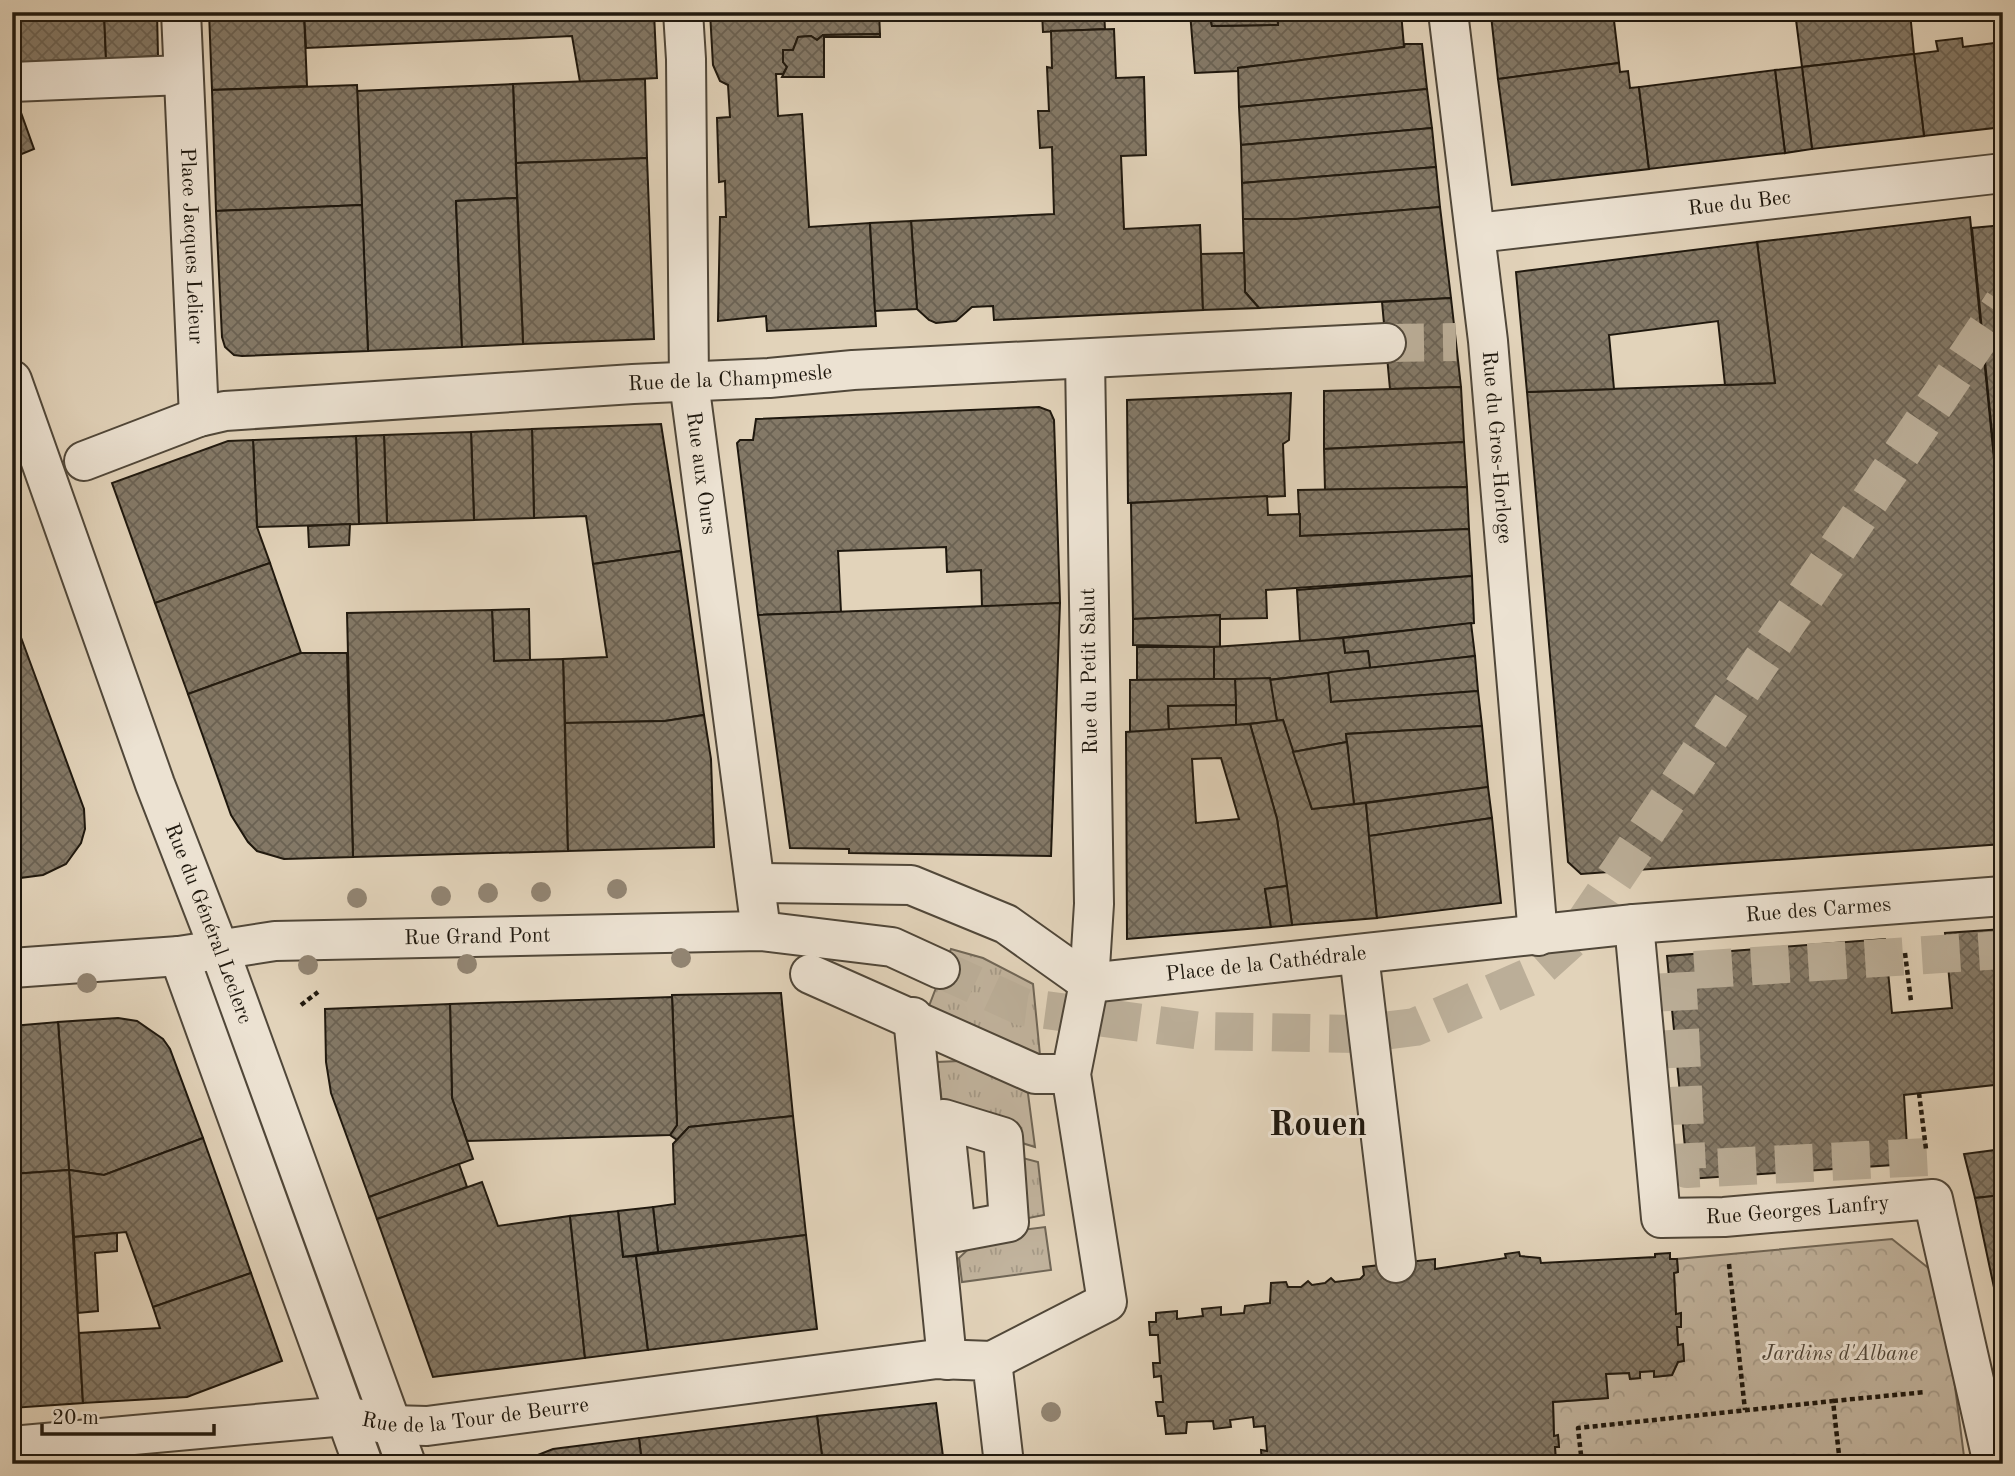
<svg xmlns="http://www.w3.org/2000/svg" width="2015" height="1476" font-family="'Old Standard TT',serif">
<style>
.grass{fill:url(#grass-tufts);stroke:#706656;stroke-width:2}
.forest{fill:url(#forest-crowns);stroke:#706656;stroke-width:2}
.building{fill:url(#building-cross-hatch);stroke:#1f180e;stroke-width:2;fill-rule:evenodd}
.lines{fill:none;stroke-linecap:round;stroke-linejoin:round}
.minor-tunnel{stroke:#bbae98;stroke-width:38;stroke-dasharray:38 19;stroke-linecap:butt}
.minor-casing{stroke:#504739;stroke-width:42}
.path{stroke:#1f180e;stroke-width:4.5;stroke-dasharray:5 3.5;stroke-linecap:butt}
.minor{stroke:#ece2d2;stroke-width:38}
.tree{fill:#928573}
.labels{text-anchor:middle;dominant-baseline:central;stroke-width:6;stroke-linejoin:round;paint-order:stroke}
.street-label{font-size:21px;fill:#1f180e;stroke:#ece2d2}
.park-label{font-size:21px;font-style:italic;fill:#504639;stroke:#ece2d2}
.town-label{font-size:35px;font-weight:bold;fill:#1f180e;stroke:#ece2d2}
</style>
<defs>
<pattern id="grass-tufts" width="24" height="20" patternUnits="userSpaceOnUse" patternTransform="scale(1.75)"><rect width="24" height="20" fill="#c1b39d"/><path d="M3 7l-1-3M5 7V3M7 7l1-3M15 17l-1-3M17 17v-4M19 17l1-3" fill="none" stroke="#a59986"/></pattern>
<pattern id="forest-crowns" width="20" height="18" patternUnits="userSpaceOnUse" patternTransform="scale(1.75)"><rect width="20" height="18" fill="#c1b39d"/><path d="M2 6a3 3 0 1 1 6 0M12 15a3 3 0 1 1 6 0" fill="none" stroke="#a59986"/></pattern>
<pattern id="building-cross-hatch" width="8" height="8" patternUnits="userSpaceOnUse" patternTransform="scale(1.75)"><rect width="8" height="8" fill="#847967"/><path d="M0 0l8 8M0 8l8-8" fill="none" stroke="#6b6253"/></pattern>
</defs>
<rect width="100%" height="100%" fill="#e2d3ba"/>
<filter id="stains"><feTurbulence type="fractalNoise" baseFrequency=".00286" numOctaves="4"/><feColorMatrix values="0 0 0 0 .2 0 0 0 0 .09 0 0 0 0 .02 0 0 0 .5 -.17"/></filter>
<radialGradient id="worn" r=".72"><stop offset=".6" stop-color="#630" stop-opacity="0"/><stop offset="1" stop-color="#630" stop-opacity=".3"/></radialGradient>
<g class="grass">
<polygon points="951,949 983,958 1033,984 1041,1065 929,1006"/>
<polygon points="983,1060 1027,1086 1035,1147 944,1119 937,1062"/>
<polygon points="1004,1153 1038,1162 1044,1215 1009,1222"/>
<polygon points="1045,1227 1051,1270 962,1282 959,1258 983,1235"/>
</g>
<polygon class="forest" points="1892,1239 1941,1278 1965,1464 1556,1464 1555,1447 1559,1446 1558,1436 1554,1436 1553,1402 1607,1398 1606,1374 1629,1373 1630,1379 1640,1378 1640,1372 1654,1371 1655,1377 1672,1375 1678,1362 1684,1361 1683,1345 1678,1345 1677,1327 1681,1326 1681,1314 1676,1314 1674,1273 1678,1272 1677,1259"/>
<g class="building">
<polygon points="12,12 104,12 106,59 12,64"/>
<polygon points="104,12 157,12 158,56 106,59"/>
<polygon points="209,12 304,12 307,86 212,90"/>
<polygon points="304,12 654,12 657,78 580,82 572,36 306,48"/>
<polygon points="710,12 879,12 880,34 823,35 817,40 811,36 798,37 793,50 783,50 783,62 787,67 783,74 776,74 778,116 802,114 809,227 870,223 876,326 767,331 766,316 718,321 720,217 726,217 725,181 719,182 717,118 730,117 728,85 720,81 713,65"/>
<polygon points="1042,12 1104,12 1105,29 1043,32"/>
<polygon points="1190,12 1209,12 1212,26 1278,25 1277,12 1401,12 1404,47 1238,68 1238,71 1195,73"/>
<polygon points="1209,12 1277,12 1278,25 1212,26"/>
<polygon points="1480,12 1515,12 1481,16"/>
<polygon points="1515,12 1613,12 1619,63 1498,79 1491,15"/>
<polygon points="1795,12 1910,12 1914,54 1802,67"/>
<polygon points="1114,29 1116,78 1144,77 1146,155 1121,156 1124,229 1200,225 1203,310 994,320 993,306 972,307 956,321 936,323 929,320 917,309 911,221 1054,214 1052,147 1040,148 1038,111 1049,111 1047,67 1052,68 1051,31"/>
<polygon points="880,34 880,37 824,37 824,77 782,77 787,67 783,62 783,50 793,50 798,37 811,36 817,40 823,35"/>
<polygon points="1962,38 1963,47 2003,42 2003,127 1924,136 1914,54 1938,51 1936,41"/>
<polygon points="1405,44 1422,44 1427,89 1239,107 1238,68 1404,47"/>
<polygon points="1914,54 1924,136 1812,149 1802,67"/>
<polygon points="1619,63 1620,72 1628,71 1630,88 1639,87 1649,169 1512,185 1498,79"/>
<polygon points="1802,67 1812,149 1785,153 1775,70"/>
<polygon points="1775,70 1785,153 1649,169 1639,87"/>
<polygon points="645,79 647,158 516,163 513,84"/>
<polygon points="513,84 517,198 456,201 462,347 368,351 357,91"/>
<polygon points="357,85 362,205 216,211 212,90"/>
<polygon points="1427,89 1432,128 1241,145 1239,107"/>
<polygon points="19,107 34,149 12,158 12,110"/>
<polygon points="1432,128 1436,167 1242,183 1241,145"/>
<polygon points="647,158 654,339 523,344 516,163"/>
<polygon points="1436,167 1440,207 1296,219 1243,219 1242,183"/>
<polygon points="517,198 523,344 462,347 456,201"/>
<polygon points="362,205 368,351 242,356 234,355 225,347 222,337 216,211"/>
<polygon points="1440,207 1451,298 1259,308 1245,292 1243,219 1296,219"/>
<polygon points="1970,217 2003,549 2003,844 1581,874 1568,862 1527,392 1775,383 1757,242"/>
<polygon points="911,221 917,309 875,311 870,223"/>
<polygon points="2003,225 2003,476 1996,474 1972,228"/>
<polygon points="1757,242 1775,383 1725,385 1718,321 1609,335 1614,389 1527,392 1516,272"/>
<polygon points="1244,253 1245,292 1259,308 1203,310 1201,254"/>
<polygon points="1451,298 1461,387 1390,389 1382,302"/>
<polygon points="1461,387 1464,442 1324,449 1324,391"/>
<polygon points="1291,393 1289,440 1283,444 1285,496 1128,503 1127,400"/>
<polygon points="1039,407 1050,411 1054,420 1060,603 982,607 981,570 947,572 946,547 838,551 841,612 758,615 737,443 740,440 753,440 756,419"/>
<polygon points="661,424 681,551 593,564 586,516 534,518 532,429"/>
<polygon points="532,429 534,518 474,520 471,432"/>
<polygon points="471,432 474,520 387,523 384,435"/>
<polygon points="384,435 387,523 359,524 356,436"/>
<polygon points="356,436 359,524 257,527 253,440"/>
<polygon points="253,440 257,527 270,563 155,603 112,483 228,441"/>
<polygon points="1464,442 1467,487 1325,490 1324,449"/>
<polygon points="1467,487 1469,529 1300,536 1298,490"/>
<polygon points="1267,496 1268,515 1300,514 1300,536 1469,529 1472,576 1266,590 1267,618 1220,619 1220,615 1133,619 1131,503"/>
<polygon points="350,524 349,545 309,547 308,526"/>
<polygon points="681,551 704,715 665,721 565,723 563,659 607,657 593,564"/>
<polygon points="270,563 301,653 188,694 155,603"/>
<polygon points="1472,576 1474,623 1300,642 1297,590"/>
<polygon points="1060,603 1051,856 849,853 849,849 790,848 758,615"/>
<polygon points="529,609 530,660 494,661 492,610"/>
<polygon points="492,610 494,661 563,659 568,851 353,857 347,613"/>
<polygon points="12,613 84,809 85,829 81,843 66,864 43,875 12,879"/>
<polygon points="1220,615 1220,647 1133,645 1133,619"/>
<polygon points="1471,623 1475,656 1370,668 1368,651 1345,653 1343,638"/>
<polygon points="1343,638 1345,653 1368,651 1370,668 1269,680 1214,679 1214,647"/>
<polygon points="1137,647 1214,647 1214,679 1137,680"/>
<polygon points="301,653 347,653 353,857 284,859 257,851 248,842 231,815 188,694"/>
<polygon points="1475,656 1478,691 1331,702 1328,673 1331,672"/>
<polygon points="1328,673 1331,702 1478,691 1482,726 1346,734 1347,742 1293,752 1283,720 1277,721 1269,680"/>
<polygon points="1270,678 1277,721 1236,725 1235,679"/>
<polygon points="1214,679 1235,679 1236,705 1168,706 1169,730 1130,733 1130,680"/>
<polygon points="1236,705 1236,725 1169,730 1168,706"/>
<polygon points="704,715 711,759 714,847 568,851 565,723 665,721"/>
<polygon points="1283,720 1312,809 1366,803 1377,918 1292,925 1277,819 1250,724"/>
<path d="M 1250,724 L 1277,819 L 1287,886 L 1265,889 L 1271,927 L 1127,939 L 1126,732 ZM 1221,758 L 1239,819 L 1196,823 L 1192,759 Z"/>
<polygon points="1482,726 1488,787 1354,804 1346,734"/>
<polygon points="1347,742 1354,804 1312,809 1293,752"/>
<polygon points="1488,787 1492,818 1369,836 1366,803"/>
<polygon points="1492,818 1501,903 1377,918 1369,836"/>
<polygon points="1287,886 1292,925 1271,927 1265,889"/>
<polygon points="2003,929 2003,1084 1904,1095 1908,1164 1688,1179 1667,956 1885,939 1892,1013 1952,1008 1945,933"/>
<polygon points="781,993 793,1116 689,1127 677,1140 670,1135 677,1125 672,995"/>
<polygon points="672,997 677,1125 670,1135 467,1141 452,1098 450,1004"/>
<polygon points="450,1004 452,1098 473,1159 369,1197 331,1093 326,1062 325,1009"/>
<polygon points="118,1018 137,1021 163,1039 170,1049 203,1138 104,1175 69,1170 58,1022"/>
<polygon points="58,1022 69,1170 12,1174 12,1026"/>
<polygon points="793,1116 806,1235 658,1252 653,1207 675,1204 673,1144 689,1127"/>
<polygon points="203,1138 251,1273 153,1307 126,1232 74,1237 69,1170 104,1175"/>
<polygon points="2003,1149 2003,1195 1975,1198 1964,1154"/>
<polygon points="459,1164 467,1187 377,1219 369,1197"/>
<polygon points="69,1170 83,1403 12,1408 12,1174"/>
<polygon points="482,1182 498,1226 570,1216 585,1358 433,1377 377,1219"/>
<polygon points="2003,1195 2003,1330 1975,1198"/>
<polygon points="653,1207 658,1252 623,1257 618,1211"/>
<polygon points="618,1211 623,1257 636,1256 648,1350 585,1358 570,1216"/>
<polygon points="117,1233 117,1251 95,1253 98,1311 78,1313 74,1237"/>
<polygon points="806,1235 817,1329 648,1350 636,1256"/>
<polygon points="1519,1252 1520,1256 1540,1258 1541,1263 1655,1257 1655,1254 1670,1253 1670,1259 1677,1259 1678,1272 1674,1273 1676,1314 1681,1313 1681,1327 1677,1327 1678,1345 1683,1344 1684,1361 1678,1362 1672,1375 1654,1377 1654,1371 1640,1372 1640,1378 1630,1379 1629,1373 1606,1374 1608,1398 1553,1402 1554,1436 1558,1435 1559,1447 1555,1447 1556,1464 1262,1464 1261,1450 1267,1451 1265,1426 1254,1427 1253,1417 1230,1420 1231,1427 1214,1429 1213,1421 1187,1422 1186,1433 1166,1434 1164,1416 1158,1416 1156,1402 1163,1402 1161,1376 1154,1377 1153,1363 1160,1363 1158,1335 1150,1335 1149,1322 1156,1322 1156,1313 1177,1311 1177,1319 1203,1316 1202,1309 1221,1307 1221,1315 1244,1313 1245,1306 1270,1303 1271,1283 1286,1282 1288,1287 1301,1287 1308,1281 1312,1285 1325,1283 1331,1278 1335,1282 1360,1279 1364,1275 1363,1267 1435,1259 1435,1269 1506,1258 1505,1254"/>
<polygon points="251,1273 282,1361 187,1397 83,1403 79,1333 160,1328 153,1307"/>
<polygon points="936,1403 944,1464 823,1464 817,1416"/>
<polygon points="817,1416 823,1464 642,1464 639,1438"/>
<polygon points="639,1438 642,1464 515,1464 553,1449"/>
</g>
<g class="lines">
<g class="minor-tunnel">
<polyline points="1386,343 1456,342"/>
<polyline points="940,969 1023,1007 1202,1031 1358,1034 1415,1027 1529,977 1577,934 2003,303"/>
<polyline points="1927,1157 1687,1169 1677,971 2003,950"/>
</g>
<defs>
<g id="minor">
<path id="s1" d="M 181,12 L 199,417"/>
<path id="s2" d="M 683,12 L 686,59 L 689,382 L 761,931"/>
<path id="s3" d="M 1448,12 L 1488,341 L 1538,936"/>
<polyline points="12,82 183,75"/>
<path id="s4" d="M 1477,233 L 2003,173"/>
<path id="s5" d="M 12,380 L 155,784 L 219,949 L 406,1464"/>
<path id="s6" d="M 84,461 L 199,417 L 225,411 L 633,384 L 769,378 L 853,370 L 1386,343"/>
<polyline points="757,883 911,885 1006,924 1089,983"/>
<path id="s7" d="M 1634,924 L 1661,1218 L 1724,1217 L 1933,1199 L 1993,1464"/>
<polyline points="1359,955 1396,1263"/>
<polyline points="179,956 363,1464"/>
<path id="s8" d="M 12,968 L 179,956 L 275,941 L 761,931 L 892,947 L 940,969"/>
<polyline points="810,974 1035,1074 1071,1074"/>
<path id="s9" d="M 1089,983 L 1634,924 L 2003,896"/>
<polyline points="913,1017 947,1360"/>
<polygon points="944,1119 1003,1137 1009,1222 956,1232"/>
<polyline points="992,1361 1107,1302 1071,1074 1089,983 1094,904 1085,359"/>
<path id="s10" d="M 12,1446 L 345,1416 L 390,1425 L 427,1426 L 937,1359 L 992,1361 L 1004,1464"/>
</g>
</defs>
<use href="#minor" class="minor-casing"/>
<g class="path">
<polyline points="1905,953 1911,1001"/>
<polyline points="301,1005 318,992"/>
<polyline points="1919,1093 1926,1149"/>
<polyline points="1729,1264 1745,1410"/>
<polyline points="1833,1401 1926,1392"/>
<polyline points="1582,1464 1578,1428 1833,1401 1840,1464"/>
</g>
<use href="#minor" class="minor"/>
</g>
<g class="tree">
<circle cx="617" cy="889" r="10"/>
<circle cx="541" cy="892" r="10"/>
<circle cx="488" cy="893" r="10"/>
<circle cx="441" cy="896" r="10"/>
<circle cx="357" cy="898" r="10"/>
<circle cx="681" cy="958" r="10"/>
<circle cx="467" cy="964" r="10"/>
<circle cx="308" cy="965" r="10"/>
<circle cx="87" cy="983" r="10"/>
<circle cx="1051" cy="1412" r="10"/>
</g>
<g class="labels">
<g class="street-label">
<text stroke="none"><textPath href="#s4" startOffset="264">Rue du Bec</textPath></text>
<text stroke="none"><textPath href="#s1" startOffset="234">Place Jacques Lelieur</textPath></text>
<text stroke="none"><textPath href="#s6" startOffset="656">Rue de la Champmesle</textPath></text>
<text stroke="none"><textPath href="#s3" startOffset="438">Rue du Gros-Horloge</textPath></text>
<text stroke="none"><textPath href="#s2" startOffset="462">Rue aux Ours</textPath></text>
<text transform="translate(1090 671) rotate(-91)">Rue du Petit Salut</text>
<text stroke="none"><textPath href="#s9" startOffset="733">Rue des Carmes</textPath></text>
<text stroke="none"><textPath href="#s5" startOffset="578">Rue du Général Leclerc</textPath></text>
<text stroke="none"><textPath href="#s8" startOffset="467">Rue Grand Pont</textPath></text>
<text stroke="none"><textPath href="#s9" startOffset="178">Place de la Cathédrale</textPath></text>
<text stroke="none"><textPath href="#s7" startOffset="432">Rue Georges Lanfry</textPath></text>
<text stroke="none"><textPath href="#s10" startOffset="466">Rue de la Tour de Beurre</textPath></text>
</g>
<g class="park-label">
<text x="1840" y="1354">Jardins d'Albane</text>
</g>
<g class="town-label">
<text x="1318" y="1125">Rouen</text>
</g>
</g>
<rect width="2015" height="1476" fill="none" stroke="#e2d3ba" stroke-width="42"/>
<rect x="14" y="14" width="1987" height="1448" fill="none" stroke="#1f180e" stroke-width="3.5"/>
<rect x="21" y="21" width="1973" height="1434" fill="none" stroke="#1f180e" stroke-width="2"/>
<path d="M42 1424v10h172v-10" fill="none" stroke="#1f180e" stroke-width="3.5"/>
<text x="52" y="1424" font-size="21" fill="#1f180e" stroke="#ece2d2" stroke-width="5" paint-order="stroke">20 m</text>
<rect width="100%" height="100%" filter="url(#stains)"/>
<rect width="100%" height="100%" fill="url(#worn)"/>
</svg>
